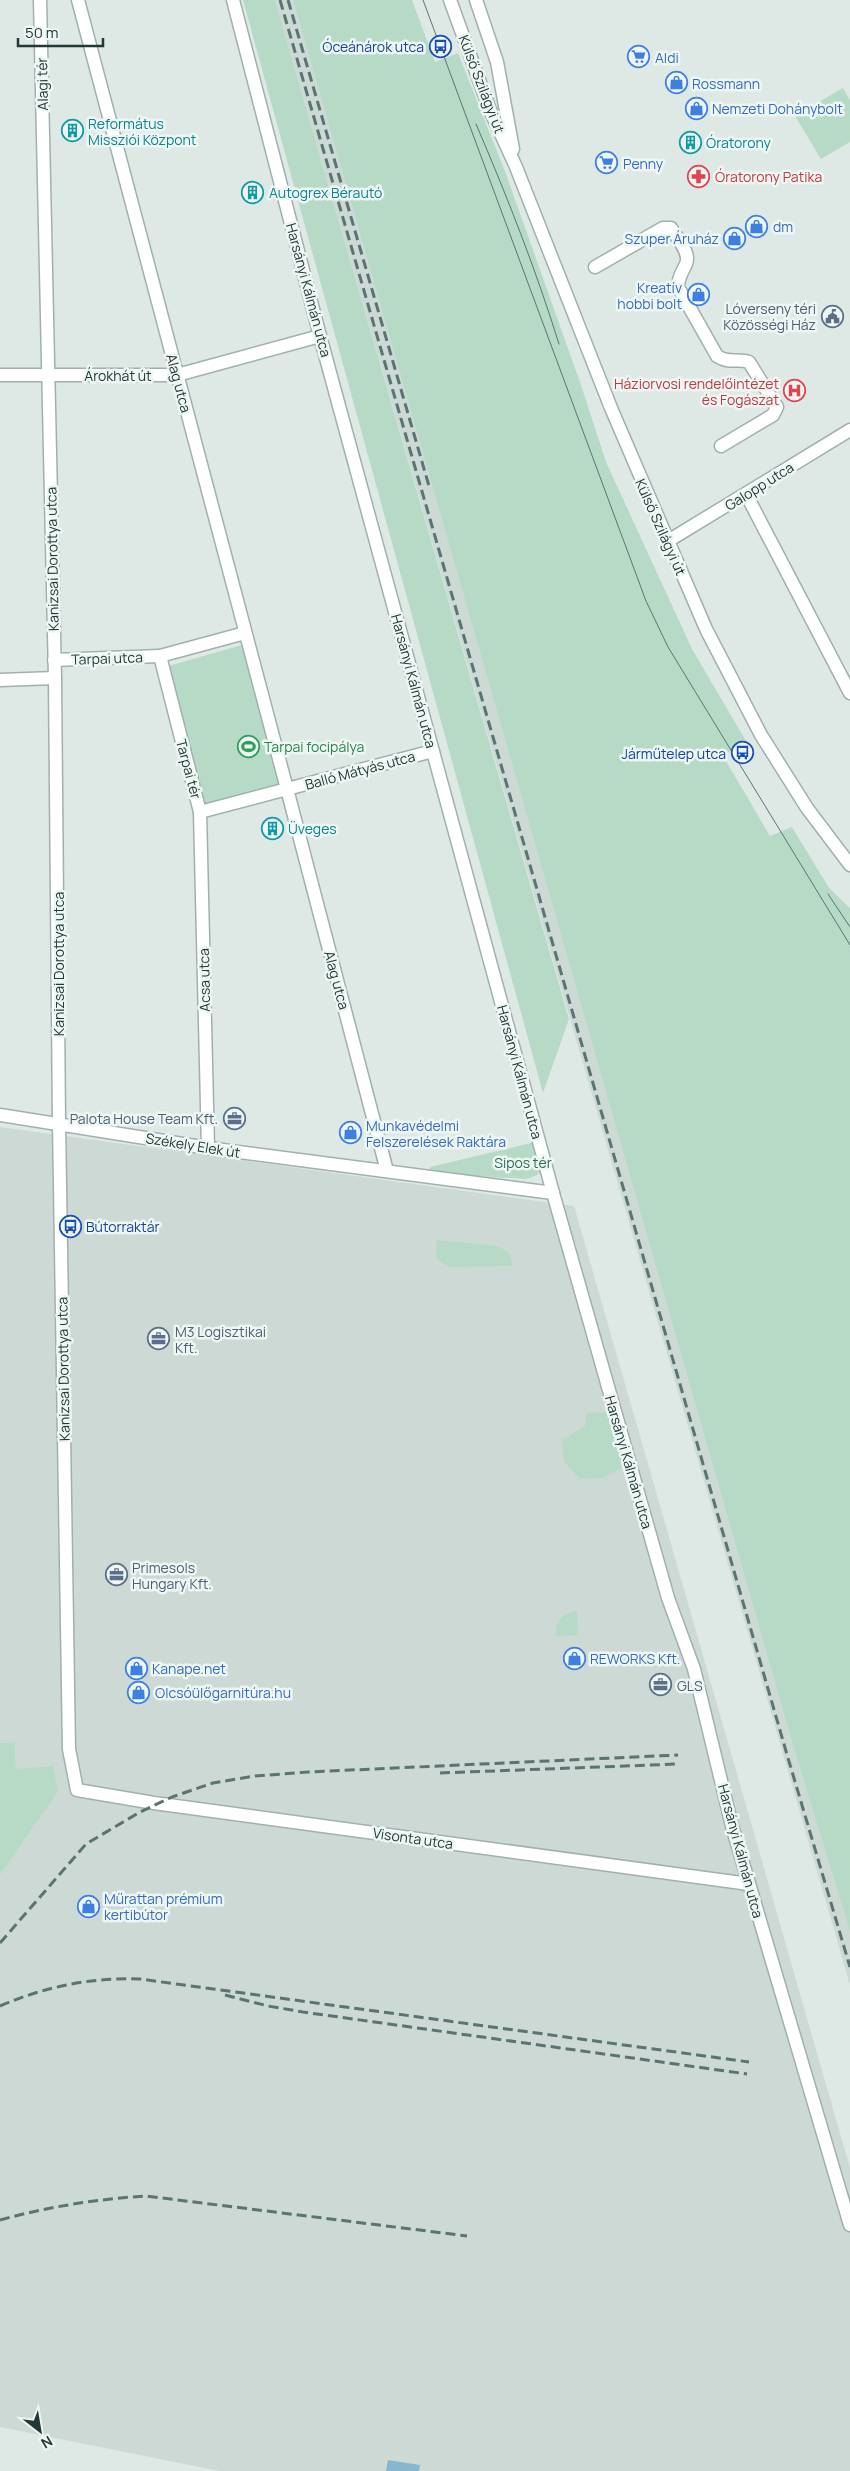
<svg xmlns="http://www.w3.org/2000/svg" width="850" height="2471" font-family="Manrope,sans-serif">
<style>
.built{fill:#cdd9d5}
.green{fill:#b7dac7}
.water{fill:#87b7ce}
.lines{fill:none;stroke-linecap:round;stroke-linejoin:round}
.minor-casing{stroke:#a1b0ae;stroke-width:15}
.minor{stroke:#fff;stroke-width:12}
.tram{stroke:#5a7472;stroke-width:1}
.rail{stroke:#5a7472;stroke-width:3;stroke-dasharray:10 5;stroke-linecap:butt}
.labels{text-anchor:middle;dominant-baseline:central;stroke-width:5;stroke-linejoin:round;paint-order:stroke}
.transit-label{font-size:14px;fill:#164399;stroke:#eef6f4;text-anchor:end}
.shop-label{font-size:14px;fill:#366cbe;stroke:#eef6f4;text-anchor:start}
.street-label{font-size:14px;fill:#203836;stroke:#eef6f4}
.culture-label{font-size:14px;fill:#0d838f;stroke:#eef6f4;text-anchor:start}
.health-label{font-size:14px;fill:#be3a42;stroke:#eef6f4;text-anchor:start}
.service-label{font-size:14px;fill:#4e5e75;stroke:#eef6f4;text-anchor:start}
.leisure-label{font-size:14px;fill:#27864d;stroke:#eef6f4;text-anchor:start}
.park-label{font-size:14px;fill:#2c6e50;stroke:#eef6f4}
</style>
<rect width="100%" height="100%" fill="#dee9e6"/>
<g class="built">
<polygon points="275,0 293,0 796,1756 850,1932 850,1985"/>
<polygon points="0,1127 574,1206 850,2168 850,2471 219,2471 0,2427 0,1875 58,1792 16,1769 15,1742 0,1743"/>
</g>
<g class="green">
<polygon points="243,0 275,0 569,1019 543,1093"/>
<polygon points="293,0 412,0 435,62 458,53 506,174 581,385 606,462 692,649 746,741 723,756 770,836 792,827 829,888 850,908 850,1932 796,1756"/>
<polygon points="843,88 850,100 850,142 821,159 795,116"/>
<polygon points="242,645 282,786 205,808 165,667"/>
<polygon points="535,1142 543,1168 537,1175 526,1179 431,1173 430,1167"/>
<polygon points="437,1240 498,1246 509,1253 513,1266 449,1267 436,1258"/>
<polygon points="610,1412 626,1465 604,1478 580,1479 564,1461 562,1440 585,1426 587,1413"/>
<path d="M 577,1611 L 578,1635 L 556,1636 C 555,1621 561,1613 577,1611 Z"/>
<polygon points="15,1742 16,1769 53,1766 58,1792 0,1875 0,1743"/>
</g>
<polygon class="water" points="388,2460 420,2465 419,2471 386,2471"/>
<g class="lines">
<defs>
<g id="minor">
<polyline points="40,0 55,678 59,1123 69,1749 77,1790 154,1803 749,1884"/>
<polyline points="78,0 287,789 200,812 160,656 245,633"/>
<polyline points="233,0 320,336 553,1193 668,1598 694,1669 732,1826 850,2225"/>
<polyline points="450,0 490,110 516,167 611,408 706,629 761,735 807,808 850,865"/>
<polyline points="476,0 497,62 513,149"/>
<path d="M 595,267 L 663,228 L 671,228 C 677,238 691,253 686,264 C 682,273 678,277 678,287 L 717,356 C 729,364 738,358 749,362 L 777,407 L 773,415 L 721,446"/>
<polyline points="0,375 177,375 320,336"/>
<polyline points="746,494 850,693"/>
<polyline points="668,541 850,430"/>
<polyline points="54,660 160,656"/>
<polyline points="0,680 55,678"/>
<polyline points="200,812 208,1148"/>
<polyline points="0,1115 208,1148 553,1193"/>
<polyline points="387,1171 287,789 433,751"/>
</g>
</defs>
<use href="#minor" class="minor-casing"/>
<use href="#minor" class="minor"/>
<g class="tram">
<polyline points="423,0 646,601 668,647 850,945"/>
<path d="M 476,124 C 507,196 536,270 559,344"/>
<polyline points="828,894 850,927"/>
</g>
<g class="rail">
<polyline points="280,0 788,1758 850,1967"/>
<polyline points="288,0 429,486"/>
<polyline points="440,1773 678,1764"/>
<polyline points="0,1943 86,1844 140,1812 172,1797 213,1783 255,1776 308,1772 678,1755"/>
<polyline points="225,1995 268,2006 303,2012 747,2074"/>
<path d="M 0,2006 C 44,1987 92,1977 140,1979 L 749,2062"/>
<path d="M 0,2220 C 47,2207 97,2199 146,2196 L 467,2236"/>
</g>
</g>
<defs>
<symbol id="bus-ring" viewBox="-11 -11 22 22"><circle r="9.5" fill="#eef6f4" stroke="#1a4fb4" stroke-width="1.5"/><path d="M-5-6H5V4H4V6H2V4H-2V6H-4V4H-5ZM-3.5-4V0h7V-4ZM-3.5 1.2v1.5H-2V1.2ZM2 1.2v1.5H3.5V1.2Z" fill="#1a4fb4"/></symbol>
<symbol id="supermarket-ring" viewBox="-11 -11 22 22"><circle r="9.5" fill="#eef6f4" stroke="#3f7fe0" stroke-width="1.5"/><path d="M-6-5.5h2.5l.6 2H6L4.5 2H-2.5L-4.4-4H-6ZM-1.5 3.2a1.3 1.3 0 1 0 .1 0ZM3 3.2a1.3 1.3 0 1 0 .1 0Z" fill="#3f7fe0"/></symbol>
<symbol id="shop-ring" viewBox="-11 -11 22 22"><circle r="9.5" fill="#eef6f4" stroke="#3f7fe0" stroke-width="1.5"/><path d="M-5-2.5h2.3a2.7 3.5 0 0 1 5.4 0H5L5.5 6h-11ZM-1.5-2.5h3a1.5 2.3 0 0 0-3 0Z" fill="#3f7fe0"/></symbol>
<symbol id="building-ring" viewBox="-11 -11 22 22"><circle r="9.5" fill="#eef6f4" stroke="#0f9aa8" stroke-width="1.5"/><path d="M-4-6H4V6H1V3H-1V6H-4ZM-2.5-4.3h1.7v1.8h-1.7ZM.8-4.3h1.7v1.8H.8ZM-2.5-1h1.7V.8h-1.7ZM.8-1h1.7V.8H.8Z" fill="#0f9aa8"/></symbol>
<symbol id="pharmacy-ring" viewBox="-11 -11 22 22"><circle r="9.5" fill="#eef6f4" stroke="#e0444e" stroke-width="1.5"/><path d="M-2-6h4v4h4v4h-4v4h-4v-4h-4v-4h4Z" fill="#e0444e"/></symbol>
<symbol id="civic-ring" viewBox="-11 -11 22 22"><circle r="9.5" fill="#eef6f4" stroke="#5c6f8a" stroke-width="1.5"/><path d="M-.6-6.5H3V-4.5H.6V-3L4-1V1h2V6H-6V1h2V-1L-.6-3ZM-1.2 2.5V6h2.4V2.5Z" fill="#5c6f8a"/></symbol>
<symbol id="hospital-ring" viewBox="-11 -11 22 22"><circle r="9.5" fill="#eef6f4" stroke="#e0444e" stroke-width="1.5"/><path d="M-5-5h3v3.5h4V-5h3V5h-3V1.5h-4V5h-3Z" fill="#e0444e"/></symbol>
<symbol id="stadium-ring" viewBox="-11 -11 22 22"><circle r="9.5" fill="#eef6f4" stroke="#2e9e5b" stroke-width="1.5"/><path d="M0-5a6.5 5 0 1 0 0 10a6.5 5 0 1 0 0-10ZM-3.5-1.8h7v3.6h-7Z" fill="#2e9e5b"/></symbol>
<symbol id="office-ring" viewBox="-11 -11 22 22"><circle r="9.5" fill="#eef6f4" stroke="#5c6f8a" stroke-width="1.5"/><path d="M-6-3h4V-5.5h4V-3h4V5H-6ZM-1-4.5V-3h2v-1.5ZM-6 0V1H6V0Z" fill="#5c6f8a"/></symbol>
</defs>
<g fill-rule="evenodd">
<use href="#bus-ring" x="428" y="34" width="25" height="25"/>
<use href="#supermarket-ring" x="626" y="44" width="25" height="25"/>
<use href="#shop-ring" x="664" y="70" width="25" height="25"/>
<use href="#shop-ring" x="684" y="96" width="25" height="25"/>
<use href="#building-ring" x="60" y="118" width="25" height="25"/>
<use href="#building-ring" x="678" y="130" width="25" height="25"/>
<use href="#supermarket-ring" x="594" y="150" width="25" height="25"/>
<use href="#pharmacy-ring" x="686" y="164" width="25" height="25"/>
<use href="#building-ring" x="240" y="180" width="25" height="25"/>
<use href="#shop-ring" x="744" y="214" width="25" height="25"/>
<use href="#shop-ring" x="722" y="226" width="25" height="25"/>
<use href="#shop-ring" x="686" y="282" width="25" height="25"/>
<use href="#civic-ring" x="820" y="304" width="25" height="25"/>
<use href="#hospital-ring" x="782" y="378" width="25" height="25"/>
<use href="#stadium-ring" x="236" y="734" width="25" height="25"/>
<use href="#bus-ring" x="730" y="740" width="25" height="25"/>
<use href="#building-ring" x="260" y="816" width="25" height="25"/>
<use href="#office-ring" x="222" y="1106" width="25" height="25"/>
<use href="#shop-ring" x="338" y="1120" width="25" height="25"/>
<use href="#bus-ring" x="58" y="1214" width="25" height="25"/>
<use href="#office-ring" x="146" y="1326" width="25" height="25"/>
<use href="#office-ring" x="104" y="1562" width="25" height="25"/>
<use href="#shop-ring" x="562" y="1646" width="25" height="25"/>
<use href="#shop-ring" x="124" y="1656" width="25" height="25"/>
<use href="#office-ring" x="648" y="1672" width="25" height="25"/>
<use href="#shop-ring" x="126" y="1680" width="25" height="25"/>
<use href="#shop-ring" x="76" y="1894" width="25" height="25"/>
</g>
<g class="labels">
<g class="transit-label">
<text x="424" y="46">Óceánárok utca</text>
<text x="726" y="753">Járműtelep utca</text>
<text x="86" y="1226" text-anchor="start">Bútorraktár</text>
</g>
<g class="shop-label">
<text x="655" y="57">Aldi</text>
<text x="692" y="83">Rossmann</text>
<text x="712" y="108">Nemzeti Dohánybolt</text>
<text x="623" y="163">Penny</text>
<text x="773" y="226">dm</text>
<text x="719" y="238" text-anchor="end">Szuper Áruház</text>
<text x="682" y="287" text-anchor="end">Kreatív<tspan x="682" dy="16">hobbi bolt</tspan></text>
<text x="366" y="1125">Munkavédelmi<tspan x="366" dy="16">Felszerelések Raktára</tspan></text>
<text x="590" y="1658">REWORKS Kft.</text>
<text x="152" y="1668">Kanape.net</text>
<text x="155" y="1692">Olcsóülőgarnitúra.hu</text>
<text x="104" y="1898">Műrattan prémium<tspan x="104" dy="16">kertibútor</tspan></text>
</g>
<g class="street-label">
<text transform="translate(42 84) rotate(-91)">Alagi tér</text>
<text transform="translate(482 84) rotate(69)">Külső Szilágyi út</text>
<text transform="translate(309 290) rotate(75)">Harsányi Kálmán utca</text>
<text x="118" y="375">Árokhát út</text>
<text transform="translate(179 383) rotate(75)">Alag utca</text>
<text transform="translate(759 486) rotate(-32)">Galopp utca</text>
<text transform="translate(661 527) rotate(66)">Külső Szilágyi út</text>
<text transform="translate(52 559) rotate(-91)">Kanizsai Dorottya utca</text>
<text transform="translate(107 658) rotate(-2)">Tarpai utca</text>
<text transform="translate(414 681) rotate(75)">Harsányi Kálmán utca</text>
<text transform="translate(189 769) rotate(75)">Tarpai tér</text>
<text transform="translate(360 770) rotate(-15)">Balló Mátyás utca</text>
<text transform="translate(58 964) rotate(-90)">Kanizsai Dorottya utca</text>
<text transform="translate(204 980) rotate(-91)">Acsa utca</text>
<text transform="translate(337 980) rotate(75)">Alag utca</text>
<text transform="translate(520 1072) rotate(75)">Harsányi Kálmán utca</text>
<text transform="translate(193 1145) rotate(9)">Székely Elek út</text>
<text transform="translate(63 1369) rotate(-91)">Kanizsai Dorottya utca</text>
<text transform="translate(629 1462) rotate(74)">Harsányi Kálmán utca</text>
<text transform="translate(413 1838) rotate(8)">Visonta utca</text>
<text transform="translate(741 1851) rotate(75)">Harsányi Kálmán utca</text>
</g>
<g class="culture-label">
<text x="88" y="123">Református<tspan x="88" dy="16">Missziói Központ</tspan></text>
<text x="706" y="142">Óratorony</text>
<text x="269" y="192">Autogrex Bérautó</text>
<text x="288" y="828">Üveges</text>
</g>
<g class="health-label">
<text x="715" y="176">Óratorony Patika</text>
<text x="779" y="383" text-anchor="end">Háziorvosi rendelőintézet<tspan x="779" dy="16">és Fogászat</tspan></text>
</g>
<g class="service-label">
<text x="816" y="308" text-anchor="end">Lóverseny téri<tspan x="816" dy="16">Közösségi Ház</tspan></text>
<text x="218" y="1118" text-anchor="end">Palota House Team Kft.</text>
<text x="175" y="1331">M3 Logisztikai<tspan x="175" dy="16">Kft.</tspan></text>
<text x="132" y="1567">Primesols<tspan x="132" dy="16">Hungary Kft.</tspan></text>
<text x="677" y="1685">GLS</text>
</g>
<g class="leisure-label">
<text x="264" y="746">Tarpai focipálya</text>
</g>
<g class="park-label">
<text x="523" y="1162">Sipos tér</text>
</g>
</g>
<g transform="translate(40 2431) rotate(149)" stroke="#eef6f4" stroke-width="4" paint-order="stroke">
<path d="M0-4L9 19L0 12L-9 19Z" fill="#203836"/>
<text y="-8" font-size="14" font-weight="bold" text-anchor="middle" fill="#203836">N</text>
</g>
<path d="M18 38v8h85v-8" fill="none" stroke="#203836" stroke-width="2.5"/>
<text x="25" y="38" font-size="15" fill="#203836" stroke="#eef6f4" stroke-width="4" paint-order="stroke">50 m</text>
</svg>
